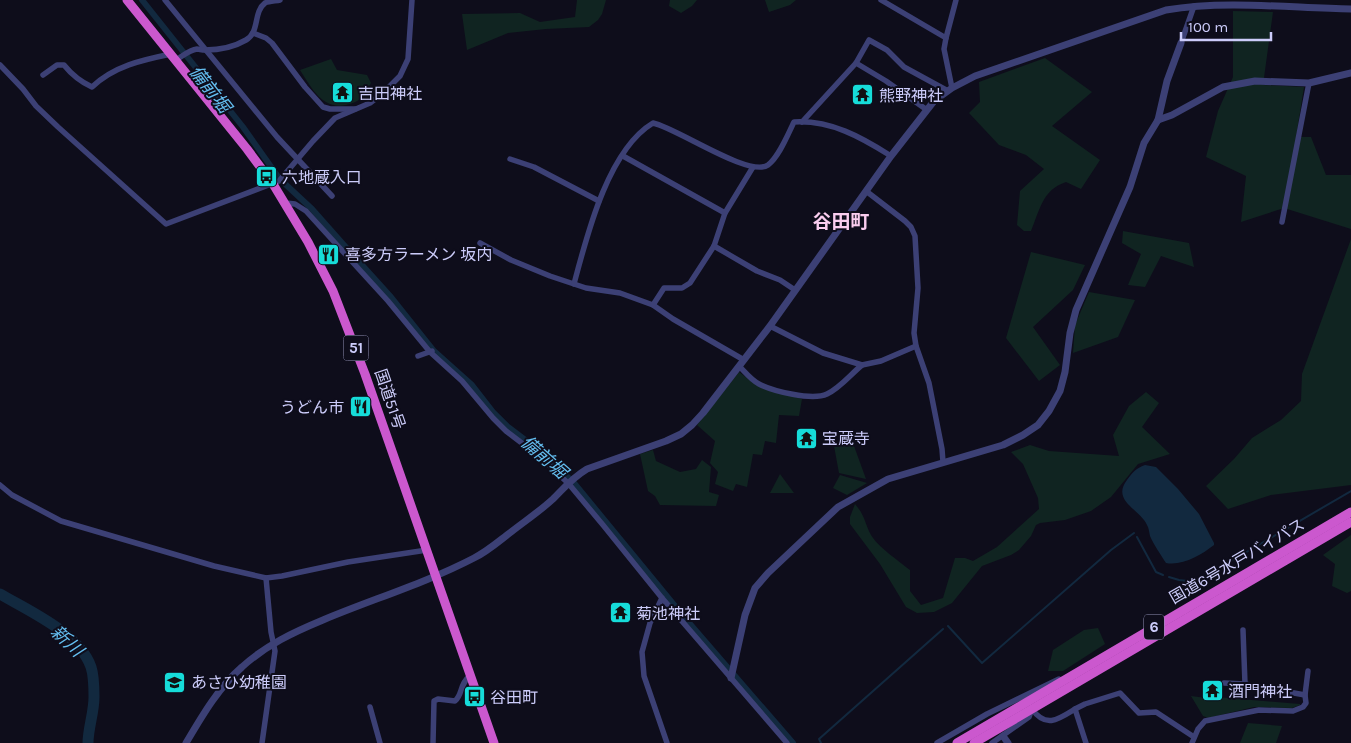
<svg xmlns="http://www.w3.org/2000/svg" width="1351" height="743" font-family="Karla,'Noto Sans JP',sans-serif">
<style>
.green{fill:#102421}
.water{fill:#12293f}
.lines{fill:none;stroke-linecap:round;stroke-linejoin:round}
.stream{stroke:#12293f;stroke-width:2}
.canal{stroke:#12293f;stroke-width:6}
.river{stroke:#12293f;stroke-width:11}
.minor{stroke:#3c4075;stroke-width:5.5}
.tertiary{stroke:#3c4075;stroke-width:7}
.trunk{stroke:#cb58ce;stroke-width:9}
.labels{text-anchor:middle;dominant-baseline:central;stroke-width:4;stroke-linejoin:round;paint-order:stroke}
.shield{fill:#0e0d1b;stroke:#9393b7;stroke-width:1}
.shield-label{font-size:15px;font-weight:bold;fill:#ccccfa}
.poi-label{font-size:16px;fill:#ccccfa;stroke:#0e0d1b;text-anchor:start}
.street-label{font-size:16px;fill:#ccccfa;stroke:#0e0d1b}
.water-label{font-size:18px;font-style:italic;fill:#64bef0;stroke:#0e0d1b}
.quarter-label{font-size:19px;font-weight:bold;fill:#facdef;stroke:#0e0d1b}
</style>
<rect width="100%" height="100%" fill="#0e0d1b"/>
<g class="green">
<polygon points="577,0 606,0 602,14 598,20 589,27 546,29 508,33 467,50 462,14 520,13 540,22 575,17"/>
<polygon points="670,0 697,0 692,6 681,13 669,6"/>
<polygon points="765,0 796,0 790,5 769,12"/>
<polygon points="1233,11 1273,12 1263,85 1304,87 1296,137 1311,137 1326,175 1351,175 1351,229 1284,208 1241,222 1246,176 1206,157 1218,111 1233,77"/>
<path d="M 1045,58 L 1092,92 L 1052,126 L 1100,160 L 1081,189 L 1066,182 C 1042,190 1040,210 1031,231 L 1024,231 L 1017,225 L 1020,191 L 1044,169 L 1026,155 L 999,145 L 969,113 L 980,102 L 979,82 Z"/>
<path d="M 331,59 L 337,70 L 367,75 L 371,83 C 368,88 365,96 360,99 C 357,102 350,104 346,105 C 322,110 311,87 300,70 Z"/>
<polygon points="1123,231 1189,243 1194,267 1161,256 1145,287 1128,285 1141,254 1122,243"/>
<polygon points="1351,239 1351,485 1271,495 1228,509 1206,486 1234,459 1252,438 1281,420 1301,401 1302,374"/>
<polygon points="1031,252 1085,265 1073,290 1033,327 1060,365 1039,381 1006,338"/>
<polygon points="1089,292 1135,300 1118,337 1073,353 1075,325"/>
<polygon points="739,372 758,386 802,399 799,416 779,415 776,443 765,441 762,455 753,454 747,487 736,484 733,491 715,484 718,472 710,463 715,441 697,425"/>
<path d="M 1146,392 L 1159,403 L 1142,427 L 1170,454 L 1138,464 L 1111,497 L 1091,511 L 1065,520 L 1040,523 L 1036,525 L 1031,536 L 1019,550 L 1011,555 L 982,566 L 952,603 L 934,612 L 917,613 L 906,607 L 880,564 L 850,524 L 850,517 L 855,504 C 866,517 864,522 871,535 C 877,546 900,562 910,570 L 910,591 L 921,605 L 943,598 L 955,558 L 965,558 L 973,561 L 997,547 L 1039,509 L 1038,498 L 1023,464 L 1011,452 L 1030,445 L 1049,451 L 1119,456 L 1113,435 L 1129,406 Z"/>
<polygon points="834,446 854,446 866,479 839,473"/>
<polygon points="653,450 656,461 680,472 696,469 702,460 711,467 709,492 719,495 716,506 660,505 655,496 648,491 640,454"/>
<polygon points="780,474 794,493 770,493"/>
<polygon points="840,475 867,483 847,495 833,488"/>
<polygon points="1351,535 1351,591 1347,593 1332,586 1335,564 1323,555"/>
<polygon points="1098,628 1105,644 1063,671 1048,671 1053,650 1084,630"/>
<polygon points="1191,696 1214,699 1217,697 1300,704 1300,705 1292,708 1254,707 1208,718 1203,716"/>
<polygon points="1248,723 1282,726 1276,743 1240,743"/>
</g>
<path class="water" d="M 1145,465 L 1156,467 L 1178,489 L 1199,514 L 1214,543 L 1214,545 C 1201,555 1183,566 1166,563 C 1161,555 1154,545 1150,536 C 1149,532 1149,528 1147,525 C 1140,509 1111,501 1127,480 C 1132,473 1136,468 1145,465 Z"/>
<g class="lines">
<g class="stream">
<polyline points="1137,537 1156,572 1163,575"/>
<polyline points="1238,557 1351,491"/>
<polyline points="1169,577 1179,580 1196,582 1234,559"/>
<polyline points="948,626 982,663 1111,550 1134,533"/>
<polyline points="821,743 819,739 943,629"/>
</g>
<g class="canal">
<polyline points="142,0 243,127 279,178"/>
<polyline points="283,182 312,209 343,244 391,297 434,351 472,385 493,412 508,427 541,452 574,483 684,617 793,743"/>
</g>
<path class="river" d="M 0,594 C 29,611 79,633 91,667 C 94,676 94,688 94,697 C 94,713 88,728 88,743"/>
<g class="minor">
<polyline points="165,0 277,137 332,196"/>
<polyline points="881,0 946,38 956,0"/>
<polyline points="253,33 266,38 272,43 305,87 323,107 330,109 355,109"/>
<polyline points="946,38 944,49 952,88"/>
<polyline points="1181,43 1194,6"/>
<path d="M 176,60 C 183,56 189,50 197,49 C 199,49 202,50 205,50 C 218,50 234,47 246,40 C 260,32 253,12 265,3 C 269,1 276,1 280,0"/>
<polyline points="856,63 869,40 887,50 904,67 948,91"/>
<polyline points="0,65 23,89 36,106 58,127 166,224 279,181 313,141 335,118 370,103 383,93 400,76 408,59 412,0"/>
<path d="M 43,75 L 57,65 L 64,65 C 72,75 81,82 92,87 C 114,66 142,60 171,54"/>
<polyline points="802,122 856,63 886,81 927,110"/>
<polyline points="623,156 725,213"/>
<polyline points="510,159 534,167 599,201"/>
<polyline points="866,191 905,221 911,227 915,236 918,288 914,333 916,346 929,383 942,449 943,462"/>
<polyline points="286,203 295,204 306,211 388,301 430,352 462,381 493,418 506,431 540,457 568,483 603,525 662,598 787,743"/>
<polyline points="1282,222 1309,83"/>
<polyline points="480,243 511,260 550,276 586,288 620,293 653,305 673,319 744,360"/>
<polyline points="714,246 757,271 780,280 795,290"/>
<path d="M 574,284 C 587,235 608,150 653,123 C 677,128 749,178 768,165 C 779,157 788,134 794,122 C 831,120 861,137 891,156"/>
<polyline points="653,305 664,288 682,288 690,283 714,246 725,213 753,167"/>
<polyline points="770,326 823,353 862,365 881,361 916,346"/>
<polyline points="418,356 432,351"/>
<path d="M 739,366 C 745,372 751,380 759,384 C 773,391 812,401 827,394 C 840,388 851,374 862,365"/>
<polyline points="0,485 12,495 61,521 214,566 266,578 282,576 348,562 427,550"/>
<polyline points="662,598 650,623 642,652 644,676 667,743"/>
<polyline points="1243,630 1245,684"/>
<polyline points="1224,683 1245,684 1305,695"/>
<polyline points="370,707 380,743"/>
<path d="M 1032,709 C 1046,729 1059,719 1075,709 L 1086,743"/>
<polyline points="1075,709 1085,704 1120,693 1139,713 1156,712 1194,737"/>
<polyline points="262,743 275,651 271,632 266,578"/>
<path d="M 433,743 L 434,701 L 438,699 L 455,701 C 463,694 459,684 471,675"/>
<polyline points="937,743 987,714 1059,679"/>
<polyline points="992,743 1029,717 1032,709"/>
<polyline points="1192,743 1198,729 1205,721 1259,710 1293,711 1303,707 1306,703 1305,695 1308,671"/>
</g>
<g class="tertiary">
<polyline points="1158,120 1172,115 1223,87 1255,81 1309,83 1351,73"/>
<polyline points="731,678 745,615 755,588 768,573 838,507 888,479 1003,445 1023,435 1038,425 1049,411 1060,391 1065,372 1070,333 1076,310 1130,187 1144,143 1158,120 1167,81 1181,43"/>
<polyline points="1003,736 1008,743"/>
<path d="M 186,743 C 202,716 218,688 242,667 C 266,645 294,632 323,620 C 373,599 426,583 474,558 C 488,551 499,541 511,532 C 525,521 540,511 553,499 C 565,487 572,478 587,469 L 666,441 L 681,434 L 692,425 L 703,413 L 770,326 L 891,156 L 934,101 L 952,88 L 975,76 L 1166,10 C 1227,0 1290,8 1351,9"/>
</g>
<g class="trunk">
<polyline points="127,0 247,149 273,184 308,242 333,291 365,374 494,743"/>
<polyline points="957,743 1351,512"/>
<polyline points="974,743 1351,522"/>
</g>
</g>
<defs>
<symbol id="temple-square" viewBox="-11 -11 22 22"><rect x="-9" y="-9" width="18" height="18" rx="4" fill="#16dcd9" stroke="#0e0d1b"/><path d="M0-6L5-2H3V0L6.5 2.5H4V6H1.5V3h-3V6H-4V2.5H-6.5L-3 0V-2H-5Z" fill="#111"/></symbol>
<symbol id="bus-square" viewBox="-11 -11 22 22"><rect x="-9" y="-9" width="18" height="18" rx="4" fill="#16dcd9" stroke="#0e0d1b"/><path d="M-5-6H5V4H4V6H2V4H-2V6H-4V4H-5ZM-3.5-4V0h7V-4ZM-3.5 1.2v1.5H-2V1.2ZM2 1.2v1.5H3.5V1.2Z" fill="#111"/></symbol>
<symbol id="restaurant-square" viewBox="-11 -11 22 22"><rect x="-9" y="-9" width="18" height="18" rx="4" fill="#16dcd9" stroke="#0e0d1b"/><path d="M-5-6h1v4h1v-4h1v4h1v-4h1v5L-1.5 .5V6h-2V.5L-5-1ZM5-6V6H3V1.5H1.5Q1.5-4 5-6Z" fill="#111"/></symbol>
<symbol id="school-square" viewBox="-11 -11 22 22"><rect x="-9" y="-9" width="18" height="18" rx="4" fill="#16dcd9" stroke="#0e0d1b"/><path d="M0-5L7-2L0 1L-7-2ZM-4 1L0 2.5L4 1V4Q0 6-4 4Z" fill="#111"/></symbol>
</defs>
<g fill-rule="evenodd">
<use href="#temple-square" x="330" y="80" width="25" height="25"/>
<use href="#temple-square" x="850" y="82" width="25" height="25"/>
<use href="#bus-square" x="254" y="164" width="25" height="25"/>
<use href="#restaurant-square" x="316" y="242" width="25" height="25"/>
<use href="#restaurant-square" x="348" y="394" width="25" height="25"/>
<use href="#temple-square" x="794" y="426" width="25" height="25"/>
<use href="#temple-square" x="608" y="600" width="25" height="25"/>
<use href="#school-square" x="162" y="670" width="25" height="25"/>
<use href="#temple-square" x="1200" y="678" width="25" height="25"/>
<use href="#bus-square" x="462" y="684" width="25" height="25"/>
</g>
<g class="labels">
<g class="shield">
<rect x="343.5" y="335.5" width="25" height="25" rx="4"/>
<rect x="1144" y="614.5" width="20" height="25" rx="4"/>
</g>
<g class="shield-label">
<text x="356" y="348">51</text>
<text x="1154" y="627">6</text>
</g>
<g class="poi-label">
<text x="358" y="93">吉田神社</text>
<text x="879" y="95">熊野神社</text>
<text x="282" y="177">六地蔵入口</text>
<text x="345" y="254">喜多方ラーメン 坂内</text>
<text x="344" y="407" text-anchor="end">うどん市</text>
<text x="822" y="438">宝蔵寺</text>
<text x="636" y="613">菊池神社</text>
<text x="191" y="682">あさひ幼稚園</text>
<text x="1228" y="691">酒門神社</text>
<text x="490" y="697">谷田町</text>
</g>
<g class="street-label">
<text transform="translate(390 399) rotate(71)">国道51号</text>
<text transform="translate(1237 561) rotate(-30)">国道6号水戸バイパス</text>
</g>
<g class="water-label">
<text transform="translate(210 89) rotate(52)">備前堀</text>
<text transform="translate(544 457) rotate(41)">備前堀</text>
<text transform="translate(67 641) rotate(43)">新川</text>
</g>
<g class="quarter-label">
<text x="841" y="222">谷田町</text>
</g>
</g>
<path d="M1181 32v8h90v-8" fill="none" stroke="#ccccfa" stroke-width="2.5"/>
<text x="1188" y="32" font-size="15" fill="#ccccfa" stroke="#0e0d1b" stroke-width="4" paint-order="stroke">100 m</text>
</svg>
